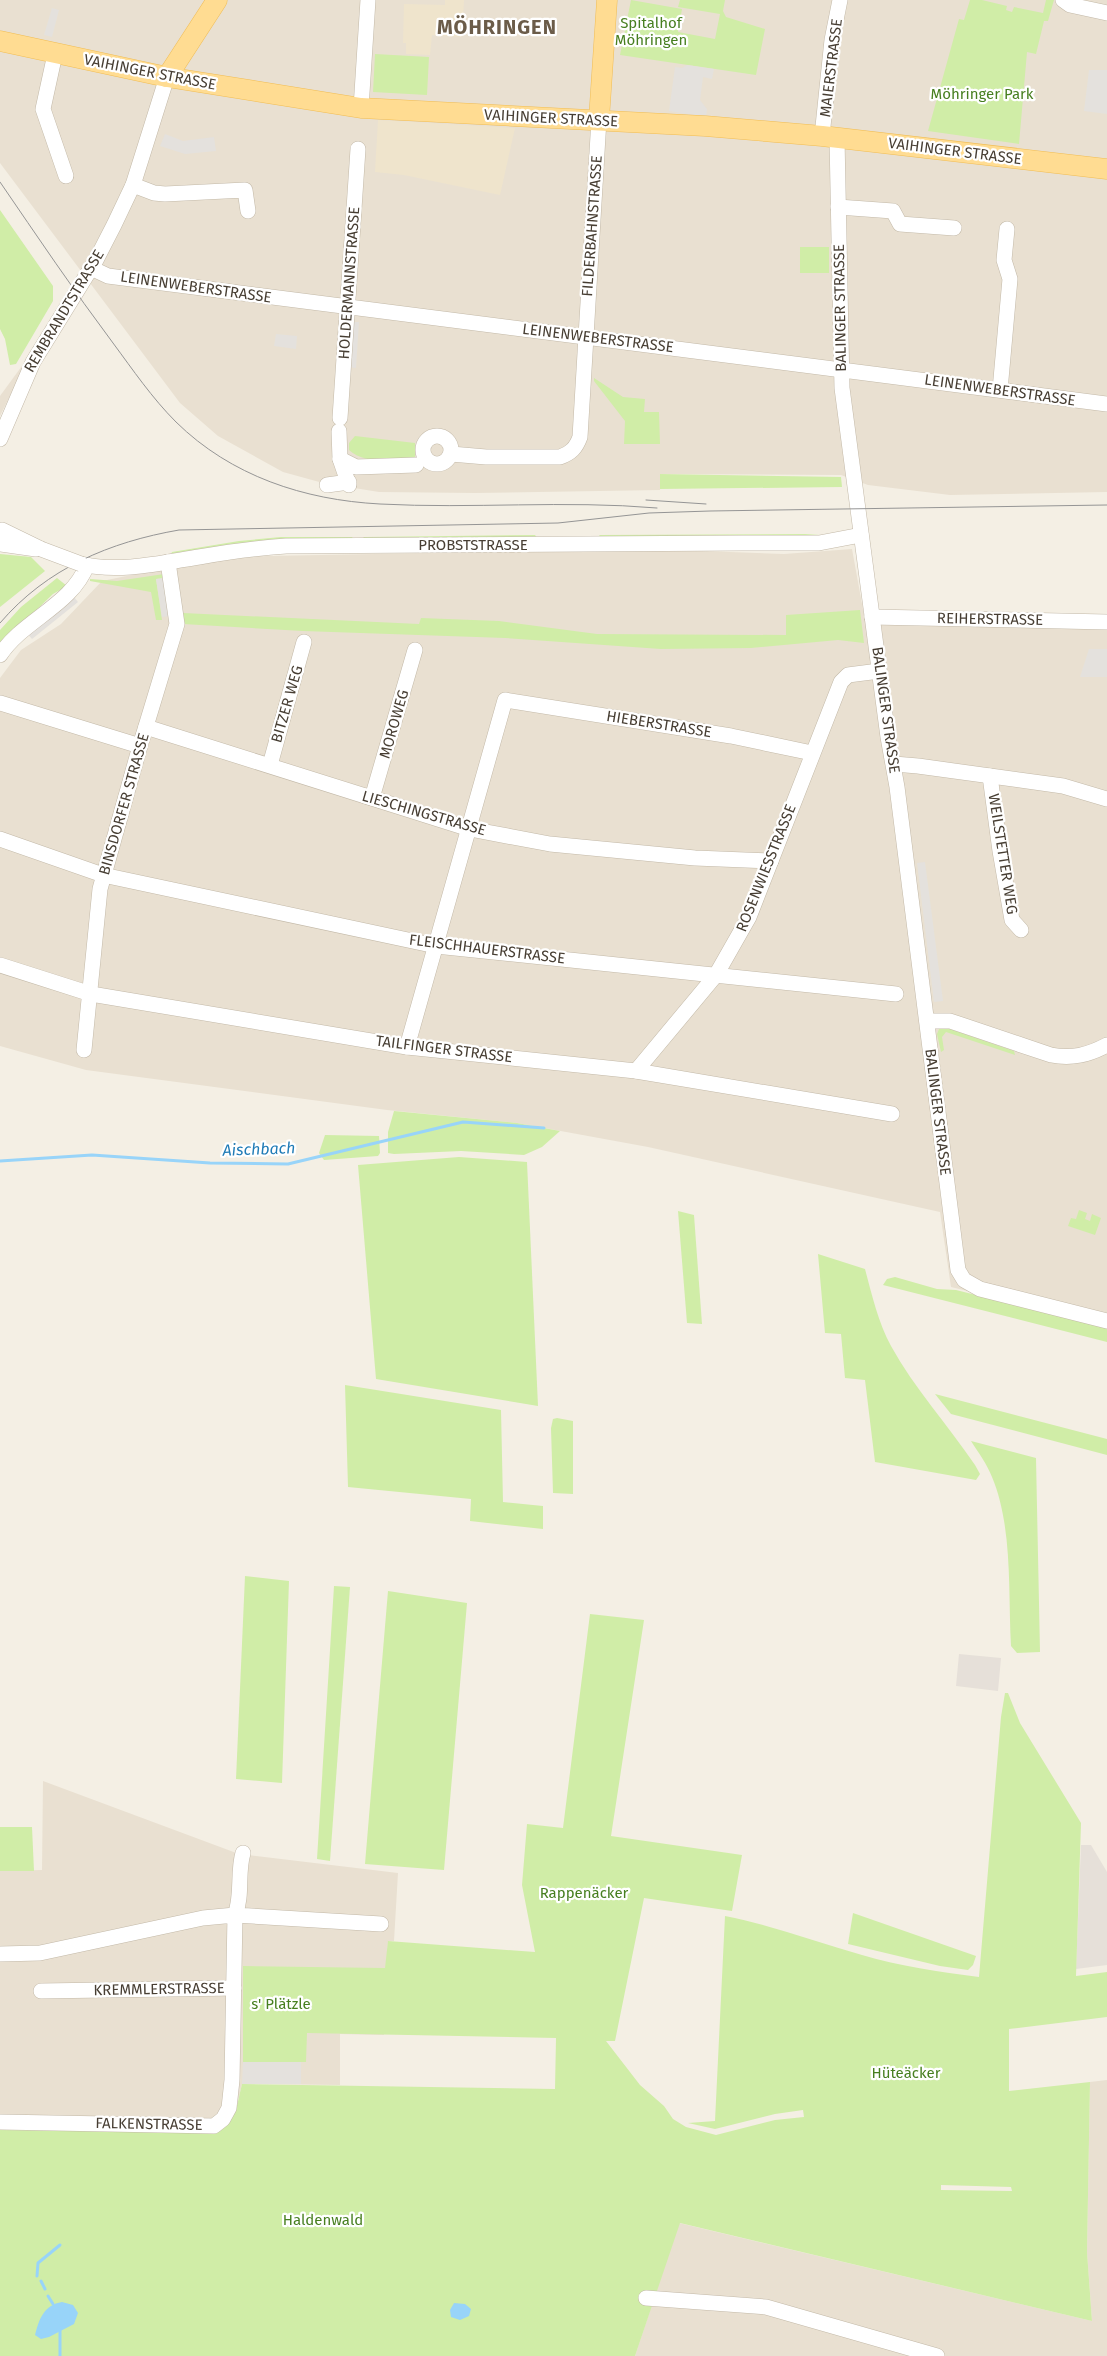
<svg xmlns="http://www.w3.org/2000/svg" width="1107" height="2356" font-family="'Fira Sans',sans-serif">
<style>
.residential{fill:#e9e0d1}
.industrial{fill:#e6e0d9}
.education{fill:#efe4cc}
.green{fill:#d0eda7;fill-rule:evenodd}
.parking{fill:#e4e1dd}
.water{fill:#98d4f9}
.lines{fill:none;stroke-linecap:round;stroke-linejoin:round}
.stream{stroke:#98d4f9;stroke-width:3}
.minor-casing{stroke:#c3b9a8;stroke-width:16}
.major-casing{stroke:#f1bd54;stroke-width:21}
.minor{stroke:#fff;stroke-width:15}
.major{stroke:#ffdc92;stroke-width:20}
.tram{stroke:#959595;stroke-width:1}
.minor-bridge-casing{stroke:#c3b9a8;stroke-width:16;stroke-linecap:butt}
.minor-bridge{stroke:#fff;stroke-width:15}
.labels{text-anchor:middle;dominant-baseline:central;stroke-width:4.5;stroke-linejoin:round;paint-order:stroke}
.park-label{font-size:15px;fill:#477f20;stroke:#fff}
.street-label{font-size:15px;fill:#473e33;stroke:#fff}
.water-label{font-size:16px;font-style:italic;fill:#1f7bb6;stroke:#fff}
.district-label{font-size:20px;font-weight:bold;letter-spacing:1px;fill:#6b5c49;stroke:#fff}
</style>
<rect width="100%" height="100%" fill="#f4efe4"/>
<g class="residential">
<polygon points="0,0 1107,0 1107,492 950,495 868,485 841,475 661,474 660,490 475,493 379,492 323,483 283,472 218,436 180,403 0,163"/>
<polygon points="30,355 0,416 0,396"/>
<polygon points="646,549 784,554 852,549 864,615 891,613 1107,615 1107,1325 951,1287 940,1212 648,1147 517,1123 387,1110 86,1070 0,1046 0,678 21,650 61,624 102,581 220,557"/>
<polygon points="43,1781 239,1854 398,1873 394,1941 388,1941 384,2035 340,2034 340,2085 242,2084 236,2110 223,2129 211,2132 0,2130 0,1871 42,1870"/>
<polygon points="1107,2080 1107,2356 635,2356 679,2223 1092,2321 1087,2252 1090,2082"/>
</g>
<g class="industrial">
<polygon points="959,1654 1001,1658 998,1691 956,1686"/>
<polygon points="1081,1845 1091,1845 1107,1872 1107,1965 1076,1969"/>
</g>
<g class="education">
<polygon points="445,0 464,0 462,37 432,35 430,55 406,54 406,43 403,43 404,4 445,5"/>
<polygon points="378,120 515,128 500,195 404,175 375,172"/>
</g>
<g class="green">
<polygon points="631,0 682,9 678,32 715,39 720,14 678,7 680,0 725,0 723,11 726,17 765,29 756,75 620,55"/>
<polygon points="970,0 982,0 1007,6 1006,10 1012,12 1014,7 1043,13 1046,0 1054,0 1048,21 1044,21 1036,54 1027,52 1019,144 928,131 959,19 964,20"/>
<polygon points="375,54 429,57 427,95 373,92"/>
<polygon points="0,210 53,286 53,301 16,364 10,365 5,339 0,329"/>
<rect x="800" y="247" width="29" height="26"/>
<polygon points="594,378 623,397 645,399 644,412 659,412 660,444 624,444 625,421 594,381"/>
<path d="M 355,436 L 415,443 L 415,460 C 394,460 365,465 349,450 L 349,443 Z"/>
<polygon points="660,474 841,477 842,487 660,489"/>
<polygon points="805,534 820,535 602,539 599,535"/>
<polygon points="535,535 538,539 361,540 364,537"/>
<polygon points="281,537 352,537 354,540 170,556 172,552 239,541"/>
<polygon points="0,554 31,557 45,571 0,607"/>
<polygon points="164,574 164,578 156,579 162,620 156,620 151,592 90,581 90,579 117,581"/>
<polygon points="57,578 67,586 53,594 0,645 0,630 21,607"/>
<polygon points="860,610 864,643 838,640 751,648 661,649 505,638 303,631 183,624 183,613 419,624 421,618 499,621 597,634 786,635 786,615"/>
<polygon points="944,1027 1014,1051 1015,1055 946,1032 942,1037 944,1050 941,1052 937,1034 939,1029"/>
<polygon points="394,1111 517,1123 560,1131 542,1147 524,1155 461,1151 394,1154 388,1153 388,1132"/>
<polygon points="325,1135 379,1136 380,1153 378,1156 324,1160 319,1153"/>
<polygon points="459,1157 527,1162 538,1406 376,1379 358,1165"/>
<polygon points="1079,1210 1087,1213 1085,1219 1090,1221 1092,1214 1101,1218 1095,1235 1068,1226 1071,1218 1076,1219"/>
<polygon points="678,1211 694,1215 702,1324 687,1323"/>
<path d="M 818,1254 L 865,1269 C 872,1295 878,1322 891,1346 C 914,1388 948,1425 975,1465 L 980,1474 L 976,1480 L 875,1462 L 865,1380 L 845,1378 L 841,1334 L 825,1333 Z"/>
<polygon points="895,1277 937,1289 956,1290 1107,1328 1107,1342 883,1285 887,1279"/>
<polygon points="345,1385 501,1410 503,1502 543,1506 543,1529 470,1521 471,1499 348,1487"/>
<polygon points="935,1394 1107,1439 1107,1455 951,1414"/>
<polygon points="557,1418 573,1421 573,1494 553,1493 551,1428 553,1419"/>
<path d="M 971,1441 L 1036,1458 L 1040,1652 L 1017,1653 L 1011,1646 C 1008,1593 1013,1527 992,1477 C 987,1464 978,1452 971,1441 Z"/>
<polygon points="245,1576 289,1581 282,1783 236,1779"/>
<polygon points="334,1586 350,1587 330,1861 317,1859"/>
<polygon points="388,1591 467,1603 444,1870 365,1864"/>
<path d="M 590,1614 L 644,1620 L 611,1836 L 742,1855 L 732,1911 L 644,1898 L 615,2041 L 606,2041 L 640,2085 L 664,2106 L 673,2119 L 686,2127 L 716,2135 L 775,2120 L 804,2117 L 803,2110 L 775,2114 L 715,2129 L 688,2123 L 715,2121 L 725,1916 C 771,1925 816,1942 862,1955 C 900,1966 939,1972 979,1977 L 1001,1717 L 1005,1693 L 1008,1693 L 1020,1723 L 1081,1823 L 1076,1976 L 1107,1972 L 1107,2017 L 1009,2029 L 1009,2091 L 1090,2082 L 1087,2252 L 1092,2321 L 680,2223 L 635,2356 L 0,2356 L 0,2130 L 211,2132 L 223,2129 L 236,2110 L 242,2084 L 555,2089 L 556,2038 L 307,2033 L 306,2062 L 243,2062 L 243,1966 L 385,1968 L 388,1941 L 535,1952 L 522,1885 L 527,1824 L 563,1828 ZM 941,2185 L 1011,2187 L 1012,2191 L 941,2190 Z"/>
<polygon points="0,1827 32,1827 34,1871 0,1871"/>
<polygon points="853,1913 976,1956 973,1965 968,1970 940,1966 848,1944"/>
</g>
<g class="parking">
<polygon points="52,8 59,10 52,37 44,35"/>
<polygon points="687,65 714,69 712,79 703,77 700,100 707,109 706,117 669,111 675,67 682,68"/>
<polygon points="1089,70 1107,70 1107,114 1084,111"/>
<polygon points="165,134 183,141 214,137 216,151 185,154 160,146"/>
<polygon points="351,322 359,322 356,368 348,367"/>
<polygon points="276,334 297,336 296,349 274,346"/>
<polygon points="164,578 170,616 162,617 156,579"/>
<polygon points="73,596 78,602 32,639 27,633"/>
<polygon points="1089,649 1107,649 1107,677 1080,677"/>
<polygon points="925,862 943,1001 934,1002 917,863"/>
<polygon points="243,2062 301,2062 301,2084 242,2084"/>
</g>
<g class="water">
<path d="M 62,2302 L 73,2305 L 78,2313 L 74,2324 L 49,2337 L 41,2339 L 35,2335 C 39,2319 44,2305 62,2302 Z"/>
<polygon points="454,2303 465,2304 471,2309 469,2316 460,2320 451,2317 450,2310"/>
</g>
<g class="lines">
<g class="stream">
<polyline points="0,1161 92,1155 210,1163 288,1164 463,1122 544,1128"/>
<polyline points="37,2276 38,2263 60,2245"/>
<polyline points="41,2281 45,2289"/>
<polyline points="48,2296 53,2304"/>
<polyline points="60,2330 60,2356"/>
</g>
<defs>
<g id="minor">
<polyline points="1063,0 1070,5 1107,13"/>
<polyline points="55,54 43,109 66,176"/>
<polyline points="361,108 368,0"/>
<polyline points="822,136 832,40 840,0"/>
<polyline points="837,138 842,388 888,737 897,787 958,1270 964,1280 980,1289 1107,1321"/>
<polyline points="133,185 154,193 165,194 245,190 248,211"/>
<polyline points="838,207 893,211 900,224 954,228"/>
<polyline points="91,268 108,276 1107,404"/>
<polyline points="1000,390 1010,279 1004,260 1007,229"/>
<polyline points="340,418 358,149"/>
<polyline points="339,431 340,459 349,485"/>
<circle cx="437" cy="450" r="14"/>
<polyline points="0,439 33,362 96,260 114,225 133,185 167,77"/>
<path d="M 451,454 L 486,457 L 560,457 C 571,453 576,448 580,437 L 599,119"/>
<polyline points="340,459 356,467 416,465"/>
<polyline points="327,485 349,482"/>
<polyline points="2,530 41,549"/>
<polyline points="0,544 36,549"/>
<path d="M 81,564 C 119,573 161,563 199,557 C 228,552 257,548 286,546 L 742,543 L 819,543 L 861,535"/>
<polyline points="872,617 1107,622"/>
<path d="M 0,655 C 23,620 72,605 87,565"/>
<polyline points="0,703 140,746"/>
<polyline points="146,727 470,829 550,844 695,858 771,861"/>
<polyline points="894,764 918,766 1063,786 1107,799"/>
<polyline points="270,765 304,642"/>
<polyline points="990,776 1000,851 1012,920 1021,930"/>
<polyline points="372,798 415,650"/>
<polyline points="0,839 103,875 436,946 896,994"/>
<polyline points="0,965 91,994 407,1047 636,1071 892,1114"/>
<path d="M 927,1021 L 950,1021 L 1051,1055 C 1072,1059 1088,1055 1107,1045"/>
<polyline points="407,1047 505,700 731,736 812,753"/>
<polyline points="84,1050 100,889 140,746 177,624 168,562"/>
<polyline points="636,1071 716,975 749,917 841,682 848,675 879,671"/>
<path d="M 243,1853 C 237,1873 243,1895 235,1915 L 381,1924"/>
<polyline points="0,1954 40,1953 203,1918 235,1915 232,2080 229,2108 223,2119 214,2126 0,2122"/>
<polyline points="41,1991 234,1988"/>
<polyline points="646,2298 766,2307 937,2356"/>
</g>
<g id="major">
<polyline points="0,41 167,77 361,108 705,126 822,136 1107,169"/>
<polyline points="167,77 217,0"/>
<polyline points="599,119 607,0"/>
</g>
</defs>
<use href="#minor" class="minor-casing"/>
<use href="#major" class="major-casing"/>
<use href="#minor" class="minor"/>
<use href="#major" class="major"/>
<g class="tram">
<path d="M 0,182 C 37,236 74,291 113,343 C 133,370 152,398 176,422 C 231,476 304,500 380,504 C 472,509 565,500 657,508"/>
<polyline points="646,500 706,504"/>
<path d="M 0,623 C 47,568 110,542 179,530 L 558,523 L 649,513 L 710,511 L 1107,505"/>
</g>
<defs>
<polyline id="minor-bridge" points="41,549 81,564"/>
</defs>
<use href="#minor-bridge" class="minor-bridge-casing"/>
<use href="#minor-bridge" class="minor-bridge"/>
</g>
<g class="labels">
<g class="park-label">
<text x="651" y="23">Spitalhof<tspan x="651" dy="17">Möhringen</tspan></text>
<text x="982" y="94">Möhringer Park</text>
<text x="584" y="1893">Rappenäcker</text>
<text x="281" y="2004">s' Plätzle</text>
<text x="906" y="2073">Hüteäcker</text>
<text x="323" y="2220">Haldenwald</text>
</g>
<g class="street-label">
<text transform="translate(831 68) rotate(-83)">MAIERSTRASSE</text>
<text transform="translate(150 72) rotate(11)">VAIHINGER STRASSE</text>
<text transform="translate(551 118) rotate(3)">VAIHINGER STRASSE</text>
<text transform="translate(955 151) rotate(7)">VAIHINGER STRASSE</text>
<text transform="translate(592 226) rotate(-86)">FILDERBAHNSTRASSE</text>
<text transform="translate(349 283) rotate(-86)">HOLDERMANNSTRASSE</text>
<text transform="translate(196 287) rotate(8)">LEINENWEBERSTRASSE</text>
<text transform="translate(840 308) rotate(-91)">BALINGER STRASSE</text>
<text transform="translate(64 311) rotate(-59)">REMBRANDTSTRASSE</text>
<text transform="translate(598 338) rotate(7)">LEINENWEBERSTRASSE</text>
<text transform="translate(1000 390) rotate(8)">LEINENWEBERSTRASSE</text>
<text x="473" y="545">PROBSTSTRASSE</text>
<text transform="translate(990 619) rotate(1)">REIHERSTRASSE</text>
<text transform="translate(287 704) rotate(-74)">BITZER WEG</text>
<text transform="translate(886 710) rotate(82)">BALINGER STRASSE</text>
<text transform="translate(394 724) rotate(-74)">MOROWEG</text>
<text transform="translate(659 724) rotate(9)">HIEBERSTRASSE</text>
<text transform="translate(124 804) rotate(-74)">BINSDORFER STRASSE</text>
<text transform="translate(424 813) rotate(16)">LIESCHINGSTRASSE</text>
<text transform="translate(1003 854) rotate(81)">WEILSTETTER WEG</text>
<text transform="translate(766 868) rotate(-68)">ROSENWIESSTRASSE</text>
<text transform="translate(487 949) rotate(7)">FLEISCHHAUERSTRASSE</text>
<text transform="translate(444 1049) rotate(7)">TAILFINGER STRASSE</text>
<text transform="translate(938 1112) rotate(83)">BALINGER STRASSE</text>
<text transform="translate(159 1989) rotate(-1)">KREMMLERSTRASSE</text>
<text transform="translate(149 2124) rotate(1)">FALKENSTRASSE</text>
</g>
<g class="water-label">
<text transform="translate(259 1149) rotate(-2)">Aischbach</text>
</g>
<g class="district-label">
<text x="497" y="27">MÖHRINGEN</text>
</g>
</g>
</svg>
